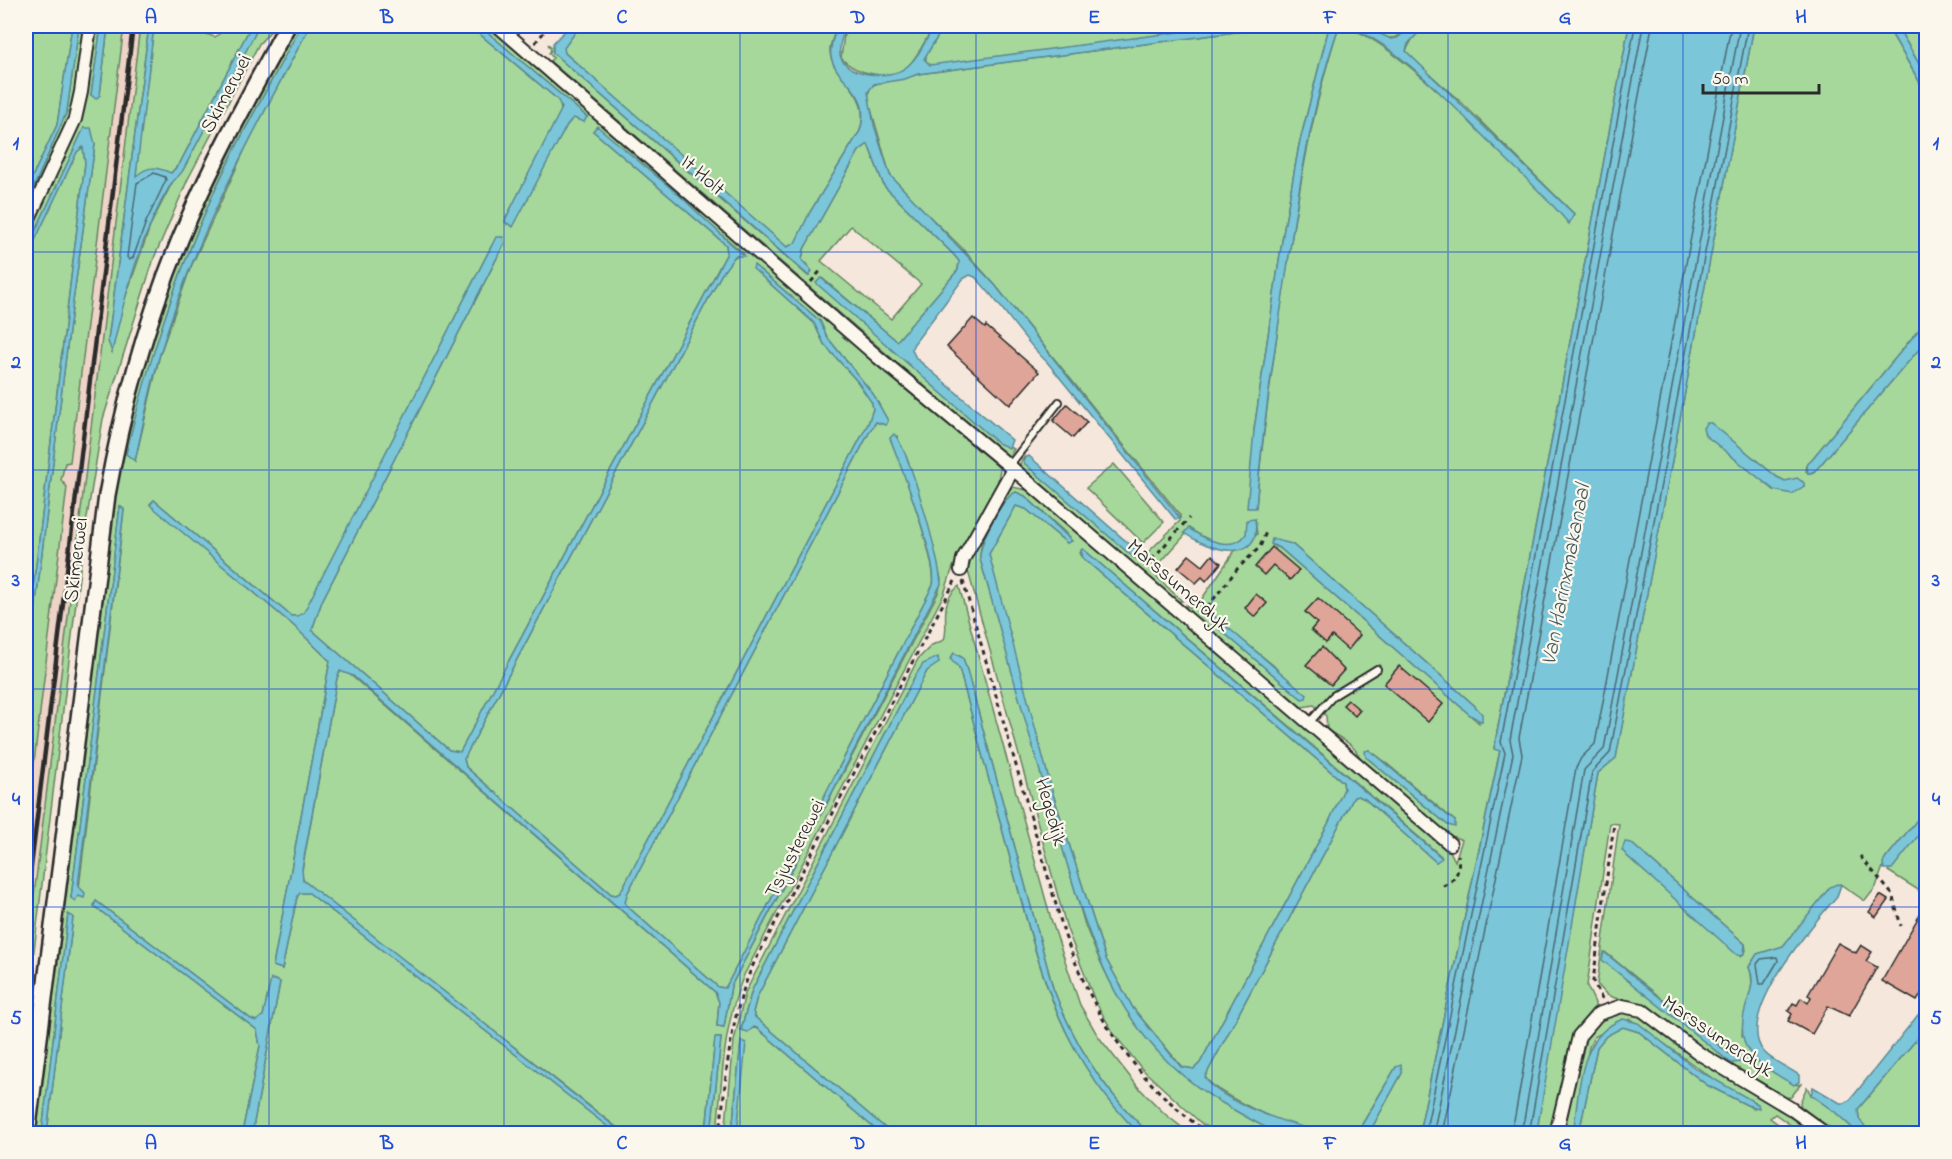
<svg xmlns="http://www.w3.org/2000/svg" width="1952" height="1159" font-family="'Indie Flower',sans-serif">
<style>
.built{fill:#eed3c7}
.green{fill:#a5d89a;stroke:#688262;stroke-width:1.5;fill-rule:evenodd}
.water{fill:#7bc6da;stroke:#5b8894;stroke-width:1.5}
.lines{fill:none;stroke-linecap:round;stroke-linejoin:round}
.shore{stroke:#4b6971;stroke-width:1.5}
.building{fill:#dea598;stroke:#2b2b2b;stroke-width:1.5}
.service-casing{stroke:#2b2b2b;stroke-width:10}
.minor-casing{stroke:#2b2b2b;stroke-width:16}
.tertiary-casing{stroke:#2b2b2b;stroke-width:20}
.path{stroke:#2b2b2b;stroke-width:3;stroke-dasharray:4.5 4.5;stroke-linecap:butt}
.service{stroke:#fbf7ec;stroke-width:6}
.minor{stroke:#fbf7ec;stroke-width:12}
.tertiary{stroke:#fbf7ec;stroke-width:15}
.rail{stroke:#2b2b2b;stroke-width:4.5}
.grid{fill:none;stroke:#1d4ed8;stroke-width:1.5;stroke-opacity:0.55}
.labels{text-anchor:middle;dominant-baseline:central;stroke-width:4.5;stroke-linejoin:round;paint-order:stroke}
.street-label{font-size:21px;fill:#2b2b2b;stroke:#fbf7ec}
.water-label{font-size:22px;font-style:italic;fill:#435a60;stroke:#fbf7ec}
.neatline{fill:none;stroke:#1d4ed8;stroke-width:2}
.grid-label{font-size:20px;text-anchor:middle;font-weight:bold;fill:#1d4ed8}
</style>
<rect width="100%" height="100%" fill="#f5e7db"/>
<filter id="ink" filterUnits="userSpaceOnUse"><feTurbulence type="fractalNoise" baseFrequency=".0167" numOctaves="2"/><feDisplacementMap in="SourceGraphic" scale="12" xChannelSelector="R" yChannelSelector="G"/><feConvolveMatrix kernelMatrix="1 2 1 2 8 2 1 2 1" color-interpolation-filters="sRGB"/></filter>
<g filter="url(#ink)">
<polygon class="built" points="124,26 140,26 26,961 26,829 67,487 61,481 65,462 70,462"/>
<g class="green">
<polygon points="26,26 72,26 57,125 26,190"/>
<polygon points="79,26 86,26 72,117 26,219 26,205 67,111"/>
<polygon points="94,26 101,26 91,95 100,95 108,26 124,26 70,462 65,463 61,480 67,487 26,829 26,684 70,323 95,144 84,128 26,251 26,234 67,151"/>
<polygon points="140,26 149,26 108,341 112,351 121,310 151,224 173,181 183,170 259,26 275,26 259,44 188,179 154,258 103,419 84,536 26,1017 26,961"/>
<polygon points="154,26 180,26 215,37 229,26 251,26 180,163 171,173 135,177"/>
<path d="M 295,26 L 301,26 C 271,83 237,140 211,199 C 174,281 147,367 127,454 L 135,461 L 160,354 L 190,269 L 251,136 L 310,26 L 470,26 L 557,99 L 560,102 L 561,112 L 506,218 L 507,224 L 540,174 L 567,125 L 573,118 L 587,117 L 480,26 L 488,26 L 961,431 L 1000,469 L 997,486 L 953,567 L 944,594 L 744,975 C 723,1026 722,1079 717,1133 L 711,1133 L 721,1038 L 715,1038 L 706,1133 L 624,1133 L 306,884 L 301,876 L 337,678 L 341,671 L 347,672 L 715,992 L 719,1002 L 717,1026 L 724,1027 L 731,986 L 939,591 L 941,579 L 918,493 L 897,436 L 891,441 C 901,463 938,566 933,585 L 728,983 L 725,988 L 718,987 L 628,907 L 625,903 L 627,894 L 870,431 L 876,422 L 886,425 L 888,421 L 873,394 L 827,337 L 820,321 L 754,265 L 757,272 L 814,323 L 824,344 L 857,381 L 872,402 L 873,409 L 868,424 L 620,893 L 616,895 L 611,894 L 466,767 L 464,759 L 721,275 L 732,258 L 744,254 L 597,127 L 593,131 L 726,245 L 727,253 L 460,752 L 449,750 L 312,630 L 322,601 L 504,244 L 492,245 L 305,612 L 298,616 L 291,616 L 154,500 L 150,504 L 294,626 L 330,661 L 273,966 L 282,969 L 297,897 L 300,893 L 309,893 L 616,1133 L 252,1133 L 280,982 L 272,979 L 263,1016 L 256,1021 L 251,1019 L 96,901 L 94,906 L 257,1030 L 260,1046 L 242,1133 L 47,1133 L 73,917 L 68,914 L 42,1133 L 35,1134 L 107,531 L 137,388 L 159,312 L 210,189 ZM 120,506 L 124,510 L 79,888 L 78,896 L 71,898 Z"/>
<path d="M 580,26 L 837,26 C 835,32 831,41 830,48 C 828,78 873,88 860,131 L 810,212 L 795,244 L 787,247 L 782,245 L 565,53 L 563,48 Z"/>
<path d="M 845,26 L 934,26 C 926,38 919,55 909,65 C 892,83 855,74 841,58 Z"/>
<polygon points="944,26 1225,26 936,65 926,64 926,55"/>
<path d="M 1281,26 L 1324,26 L 1328,31 L 1299,145 L 1283,234 L 1254,430 L 1256,508 C 1262,435 1273,364 1283,292 C 1297,203 1310,115 1338,29 L 1342,27 C 1388,30 1535,183 1569,223 L 1574,214 L 1463,104 L 1413,59 L 1406,51 L 1414,36 L 1425,26 L 1629,26 L 1494,748 L 1500,750 L 1419,1133 L 1369,1133 L 1402,1073 L 1396,1067 L 1357,1133 C 1342,1133 1326,1134 1311,1131 C 1289,1127 1216,1095 1205,1077 L 1354,797 L 1358,796 L 1365,799 L 1436,862 L 1441,856 L 1083,549 L 1080,553 L 1083,558 L 1343,782 L 1344,789 L 1328,824 L 1200,1063 L 1194,1069 L 1182,1067 L 1133,1008 L 1106,959 L 1052,791 L 989,563 L 989,554 L 1016,506 L 1026,509 L 1067,543 L 1070,537 L 1025,496 L 1016,492 C 998,505 979,537 980,559 L 1085,925 C 1116,1006 1155,1066 1233,1109 C 1250,1119 1267,1129 1287,1133 L 1219,1133 L 1203,1125 L 1142,1069 L 1114,1034 L 1095,1001 L 1067,929 L 968,571 C 969,551 997,499 1013,487 L 1031,491 L 1449,849 L 1455,861 L 1462,840 L 1446,834 L 1362,763 C 1357,744 1341,740 1327,729 L 1326,716 L 1314,705 L 1302,707 L 1293,704 L 1185,609 L 1186,605 L 1190,608 L 1194,604 L 1197,606 L 1236,549 L 1244,549 L 1257,534 L 1255,520 C 1251,526 1248,535 1242,540 C 1226,551 1202,537 1189,528 L 1184,533 L 1186,534 L 1152,572 L 1182,601 L 1175,602 L 1018,467 L 1024,457 L 1024,463 L 1137,559 L 1140,560 L 1180,521 L 1180,515 L 995,285 L 960,246 L 900,188 L 890,175 L 868,99 L 870,87 C 883,78 903,80 918,74 ZM 1271,544 L 1292,544 L 1475,706 L 1479,723 L 1281,549 ZM 1212,615 L 1274,666 L 1302,699 L 1210,621 ZM 1369,750 L 1379,757 L 1455,821 L 1448,825 L 1366,757 Z"/>
<path d="M 1363,26 L 1413,26 C 1392,45 1385,39 1363,26 Z"/>
<path d="M 1754,26 L 1887,26 L 1926,93 L 1926,321 L 1807,465 L 1806,471 L 1811,474 L 1816,470 L 1926,341 L 1926,809 L 1886,858 L 1876,887 L 1865,901 L 1840,884 C 1822,903 1803,931 1783,946 C 1770,956 1757,949 1749,967 C 1758,988 1742,1013 1742,1036 L 1797,1085 L 1801,1084 L 1791,1097 L 1783,1098 L 1626,1002 L 1607,995 L 1597,984 L 1619,824 L 1610,823 L 1587,986 L 1595,1003 L 1595,1012 L 1552,1133 L 1538,1133 L 1541,1129 L 1537,1124 L 1598,773 L 1616,757 ZM 1710,423 L 1777,477 L 1785,481 L 1802,481 L 1804,486 L 1774,490 ZM 1631,843 L 1745,944 L 1746,951 L 1741,956 L 1627,856 ZM 1605,952 L 1728,1053 L 1739,1057 L 1731,1063 L 1603,960 Z"/>
<polygon points="1897,26 1926,26 1926,76"/>
<path d="M 548,44 L 553,48 L 553,53 L 808,276 L 809,267 L 802,260 L 804,249 L 859,151 L 868,144 L 884,186 L 954,255 L 959,261 L 958,270 L 897,341 L 822,278 L 1009,447 L 1014,449 L 1009,456 L 1004,456 L 550,61 L 553,58 L 549,53 L 551,50 ZM 851,226 L 921,284 L 891,319 L 821,261 Z"/>
<polygon points="83,147 85,163 26,647 26,259 77,152"/>
<polygon points="1114,464 1164,522 1143,543 1086,488"/>
<path d="M 959,586 L 1051,919 L 1080,1005 L 1098,1036 L 1138,1087 L 1165,1114 L 1189,1133 L 1149,1133 C 1104,1092 1074,1044 1053,988 L 968,674 L 963,658 L 954,653 L 953,660 L 959,668 C 976,733 994,797 1011,862 C 1039,967 1058,1054 1139,1133 L 891,1133 L 755,1017 L 753,1012 L 757,997 L 927,671 L 939,661 L 915,676 L 752,990 L 741,1029 L 757,1028 L 880,1133 L 737,1133 L 745,1043 L 741,1041 L 732,1133 L 725,1134 L 734,1041 L 745,993 L 918,659 L 932,645 L 944,640 C 950,623 937,604 959,586 Z"/>
<polygon points="1926,826 1926,895 1888,871"/>
<polygon points="1613,1010 1638,1012 1819,1133 1802,1133 1775,1114 1770,1118 1790,1133 1579,1133 1597,1047 1606,1036 1623,1027 1639,1032 1707,1085 1755,1109 1630,1019 1594,1037 1589,1047 1573,1133 1560,1134 1579,1048 1593,1023"/>
<polygon points="1926,1028 1926,1133 1870,1133 1859,1119 1858,1109"/>
<polygon points="1807,1087 1811,1095 1835,1112 1858,1133 1831,1133 1801,1108 1800,1102"/>
</g>
<g class="water">
<polygon points="72,26 79,26 67,111 26,205 26,190 57,125"/>
<polygon points="101,26 108,26 100,95 96,99 91,95"/>
<path d="M 149,26 L 154,26 L 136,176 C 149,165 156,167 171,173 L 180,163 L 251,26 L 259,26 L 183,170 C 180,176 174,179 171,184 C 141,234 125,295 112,352 L 108,341 Z"/>
<path d="M 301,26 L 310,26 C 254,131 194,238 160,354 C 150,389 143,425 135,461 L 126,454 C 147,366 174,282 211,199 C 237,140 271,83 301,26 Z"/>
<polygon points="470,26 480,26 587,117 584,122 573,118 567,125 513,227 505,222 506,218 562,108 557,99"/>
<path d="M 570,26 L 580,26 L 564,48 L 565,53 L 787,247 L 795,243 L 810,212 L 860,131 C 873,89 836,83 831,57 C 829,47 834,36 837,26 L 845,26 C 843,35 837,49 841,58 C 850,77 890,79 905,68 C 918,59 926,39 934,26 L 944,26 L 924,59 L 930,65 L 1224,26 L 1281,26 L 918,74 L 905,79 L 874,84 L 868,92 L 874,125 L 890,175 L 995,285 L 1180,518 L 1176,520 L 1171,514 L 1047,362 C 1020,337 1002,304 975,277 L 970,275 L 963,279 L 913,345 L 912,350 L 916,358 L 1012,440 L 1009,448 L 998,443 L 816,283 L 821,278 L 897,341 L 958,270 L 959,261 L 954,255 L 884,186 L 868,144 L 859,151 L 804,249 L 802,260 L 812,271 L 809,276 L 553,53 L 553,43 Z"/>
<path d="M 1324,26 L 1363,26 L 1391,39 L 1397,38 L 1413,26 L 1425,26 L 1408,44 L 1406,51 L 1574,214 L 1569,224 C 1547,197 1520,173 1495,148 C 1464,117 1385,30 1342,27 L 1338,29 C 1310,111 1297,198 1285,283 C 1273,358 1262,432 1256,508 L 1247,508 L 1254,430 L 1283,234 L 1299,145 L 1328,31 Z"/>
<polygon points="1629,26 1754,26 1616,758 1598,773 1538,1125 1531,1133 1419,1133 1500,751 1494,749"/>
<polygon points="1887,26 1897,26 1926,76 1926,93"/>
<path d="M 597,126 L 679,195 L 744,256 L 735,256 L 721,275 L 464,759 L 466,767 L 611,894 L 616,895 L 620,893 L 868,424 L 873,409 L 872,403 L 857,381 L 824,344 L 814,323 L 757,272 L 753,269 L 754,265 L 820,321 L 827,337 L 873,394 L 888,421 L 886,425 L 876,422 L 870,431 L 627,894 L 625,903 L 628,907 L 718,987 L 725,988 L 728,983 L 933,585 C 939,563 900,464 890,438 L 894,434 C 910,450 939,559 941,584 L 731,986 L 724,1027 L 717,1026 L 719,1002 L 715,992 L 353,676 L 340,671 L 337,678 L 302,869 L 303,880 L 624,1134 L 616,1133 L 309,893 L 300,893 L 297,897 L 282,969 L 273,966 L 330,661 L 294,626 L 150,505 L 154,500 L 291,616 L 298,616 L 304,612 L 492,245 L 496,237 L 503,237 L 504,244 L 322,601 L 312,630 L 449,750 L 460,752 L 727,253 L 726,245 L 593,131 Z"/>
<polygon points="84,128 91,128 95,144 70,323 26,684 26,647 85,163 83,147 77,152 26,259 26,251"/>
<polygon points="1926,321 1926,341 1816,470 1808,474 1807,465"/>
<polygon points="1707,423 1711,423 1777,477 1785,481 1797,478 1804,483 1804,486 1792,494 1774,490 1705,435 1703,428"/>
<polygon points="1029,456 1136,550 1139,559 1133,557 1024,463 1025,458"/>
<path d="M 1016,492 L 1025,496 L 1072,541 L 1067,543 L 1026,509 L 1016,506 L 989,554 L 1052,791 L 1106,959 L 1133,1008 L 1181,1067 L 1194,1069 L 1200,1063 L 1328,824 L 1344,789 L 1343,782 L 1083,558 L 1081,550 L 1083,549 L 1442,858 L 1436,862 L 1365,799 L 1358,796 L 1354,797 L 1205,1077 C 1219,1103 1303,1130 1332,1133 C 1318,1134 1302,1135 1287,1134 C 1267,1131 1247,1117 1229,1107 C 1109,1041 1087,930 1051,809 C 1026,726 1004,642 980,559 C 979,544 1001,498 1016,492 Z"/>
<polygon points="120,506 124,509 78,886 85,893 84,898 78,896 75,901 71,898"/>
<path d="M 1255,519 C 1263,568 1207,549 1184,533 L 1188,528 C 1202,538 1233,554 1246,534 L 1247,520 Z"/>
<polygon points="1272,539 1292,544 1475,706 1482,714 1482,722 1470,715 1281,549 1271,544"/>
<polygon points="1212,614 1307,695 1306,698 1302,699 1297,695 1210,621"/>
<path d="M 954,653 L 963,658 L 968,674 L 1053,988 C 1074,1044 1104,1092 1149,1133 L 1139,1133 C 1058,1054 1040,968 1011,862 C 994,797 976,733 959,668 L 950,659 Z"/>
<polygon points="938,657 939,663 927,671 757,997 753,1012 755,1017 891,1133 880,1133 757,1028 754,1027 748,1032 741,1030 752,990 915,676 923,664"/>
<polygon points="1369,750 1447,815 1455,821 1455,827 1448,825 1366,757 1365,751"/>
<polygon points="1926,809 1926,826 1892,869 1884,869 1883,863 1886,858"/>
<polygon points="1625,842 1631,843 1745,944 1744,954 1737,955 1627,856 1622,850"/>
<path d="M 1837,884 L 1841,885 L 1837,896 C 1815,923 1732,1015 1764,1052 C 1772,1061 1789,1068 1799,1075 L 1799,1082 L 1794,1085 C 1757,1063 1731,1051 1747,1003 C 1751,989 1755,980 1749,967 L 1757,954 L 1783,946 L 1830,887 Z"/>
<polygon points="96,901 251,1019 256,1021 263,1016 271,979 280,982 252,1133 242,1133 260,1046 257,1030 94,906"/>
<polygon points="68,914 73,917 47,1133 42,1133"/>
<polygon points="1604,952 1728,1053 1739,1057 1743,1062 1731,1063 1602,960"/>
<polygon points="1926,1005 1926,1028 1858,1109 1859,1119 1870,1133 1858,1133 1835,1112 1811,1095 1813,1087 1840,1103 1845,1103 1850,1100"/>
<path d="M 1623,1019 L 1638,1023 L 1696,1069 L 1758,1104 L 1759,1108 L 1747,1105 L 1707,1085 L 1639,1032 L 1623,1027 L 1606,1036 L 1597,1047 L 1579,1133 L 1573,1133 C 1580,1092 1577,1036 1623,1019 Z"/>
<polygon points="715,1038 721,1038 711,1133 706,1133"/>
<polygon points="741,1041 746,1043 737,1133 732,1133"/>
<polygon points="1401,1065 1402,1073 1369,1133 1357,1133 1396,1067"/>
</g>
<g class="lines">
<g class="shore">
<polygon points="154,173 165,177 166,180 146,222 133,258 129,260 127,257 137,183"/>
<polygon points="1777,957 1778,961 1764,984 1760,984 1757,964 1761,959"/>
<polyline points="1425,1134 1505,753 1501,742 1635,26"/>
<polyline points="1433,1134 1513,754 1510,740 1643,26"/>
<polyline points="1442,1134 1522,755 1519,738 1652,26"/>
<polyline points="1510,1134 1515,1116 1576,768 1581,758 1595,744 1731,26"/>
<polyline points="1519,1134 1524,1120 1584,770 1604,749 1740,26"/>
<polyline points="1527,1134 1531,1123 1592,772 1610,753 1748,26"/>
</g>
</g>
<g class="building">
<polygon points="973,318 985,328 986,326 1039,372 1010,405 947,347"/>
<polygon points="1067,404 1087,422 1073,438 1053,421"/>
<polygon points="1272,547 1299,570 1290,580 1273,565 1264,575 1255,567"/>
<polygon points="1189,555 1203,566 1212,555 1221,563 1206,581 1202,577 1196,583 1178,568"/>
<polygon points="1256,594 1267,603 1255,617 1245,608"/>
<polygon points="1318,598 1360,635 1348,650 1332,636 1326,643 1311,630 1317,623 1305,612"/>
<polygon points="1322,647 1344,670 1331,685 1306,665"/>
<polygon points="1399,666 1443,704 1428,722 1384,684"/>
<polygon points="1348,700 1360,710 1355,716 1343,705"/>
<polygon points="1880,895 1888,900 1876,917 1869,912"/>
<polygon points="1926,904 1926,985 1917,1001 1882,981"/>
<polygon points="1838,943 1856,953 1861,945 1872,952 1866,961 1877,967 1849,1016 1828,1006 1812,1034 1788,1021 1792,1014 1788,1011 1793,1003 1797,1005 1801,998 1808,1003 1811,997 1808,995"/>
</g>
<g class="lines">
<defs>
<g id="service">
<polyline points="1009,466 1059,402"/>
<polyline points="1309,723 1333,696 1377,669"/>
</g>
<g id="minor">
<polyline points="498,26 879,358 1013,469 1450,844"/>
<polyline points="26,225 75,119 81,92 90,26"/>
<polyline points="961,570 963,559 1013,469"/>
<polyline points="1556,1134 1579,1036 1598,1014 1622,1006 1642,1010 1700,1054 1790,1108 1826,1134"/>
</g>
<path id="tertiary" d="M 27,1134 L 107,495 C 124,399 151,305 190,216 C 218,151 254,88 287,26"/>
</defs>
<use href="#service" class="service-casing"/>
<use href="#minor" class="minor-casing"/>
<use href="#tertiary" class="tertiary-casing"/>
<g class="path">
<polyline points="535,43 549,26"/>
<polyline points="811,282 822,269"/>
<polyline points="1146,566 1189,518"/>
<path d="M 963,581 L 1065,936 C 1099,1026 1132,1075 1208,1134"/>
<polyline points="1202,614 1238,568 1260,547 1266,532"/>
<polyline points="1860,856 1892,894 1901,926"/>
<path d="M 1443,886 C 1457,880 1460,870 1458,855"/>
<polyline points="1602,999 1593,981 1614,824"/>
<path d="M 720,1134 C 726,1076 729,1021 752,967 L 955,581"/>
</g>
<use href="#service" class="service"/>
<use href="#minor" class="minor"/>
<use href="#tertiary" class="tertiary"/>
<polyline class="rail" points="26,908 133,26"/>
</g>
</g>
<path class="grid" d="M 269,26 L 269,1134M 504,26 L 504,1134M 740,26 L 740,1134M 976,26 L 976,1134M 1212,26 L 1212,1134M 1448,26 L 1448,1134M 1683,26 L 1683,1134M 26,252 L 1926,252M 26,470 L 1926,470M 26,689 L 1926,689M 26,907 L 1926,907"/>
<g class="labels">
<g class="street-label">
<text transform="translate(227 94) rotate(-62)">Skimerwei</text>
<text transform="translate(702 176) rotate(41)">It Holt</text>
<text transform="translate(77 560) rotate(-83)">Skimerwei</text>
<text transform="translate(1178 586) rotate(41)">Marssumerdyk</text>
<text transform="translate(1050 812) rotate(74)">Hegedijk</text>
<text transform="translate(796 849) rotate(-63)">Tsjusterewei</text>
<text transform="translate(1717 1037) rotate(34)">Marssumerdyk</text>
</g>
<g class="water-label">
<text transform="translate(1567 575) rotate(-79)">Van Harinxmakanaal</text>
</g>
</g>
<rect width="1952" height="1159" fill="none" stroke="#fbf7ec" stroke-width="66"/>
<path d="M1703 84v9h116v-9" fill="none" stroke="#2b2b2b" stroke-width="3"/>
<text x="1712" y="84" font-size="18" fill="#2b2b2b" stroke="#fbf7ec" stroke-width="4.5" paint-order="stroke">50 m</text>
<rect x="33" y="33" width="1886" height="1093" class="neatline"/>
<g class="grid-label">
<text x="151" y="23">A</text>
<text x="387" y="23">B</text>
<text x="622" y="23">C</text>
<text x="858" y="23">D</text>
<text x="1094" y="23">E</text>
<text x="1330" y="23">F</text>
<text x="1565" y="23">G</text>
<text x="1801" y="23">H</text>
<text x="16" y="149">1</text>
<text x="1936" y="149">1</text>
<text x="16" y="368">2</text>
<text x="1936" y="368">2</text>
<text x="16" y="586">3</text>
<text x="1936" y="586">3</text>
<text x="16" y="805">4</text>
<text x="1936" y="805">4</text>
<text x="16" y="1024">5</text>
<text x="1936" y="1024">5</text>
<text x="151" y="1149">A</text>
<text x="387" y="1149">B</text>
<text x="622" y="1149">C</text>
<text x="858" y="1149">D</text>
<text x="1094" y="1149">E</text>
<text x="1330" y="1149">F</text>
<text x="1565" y="1149">G</text>
<text x="1801" y="1149">H</text>
</g>
</svg>
